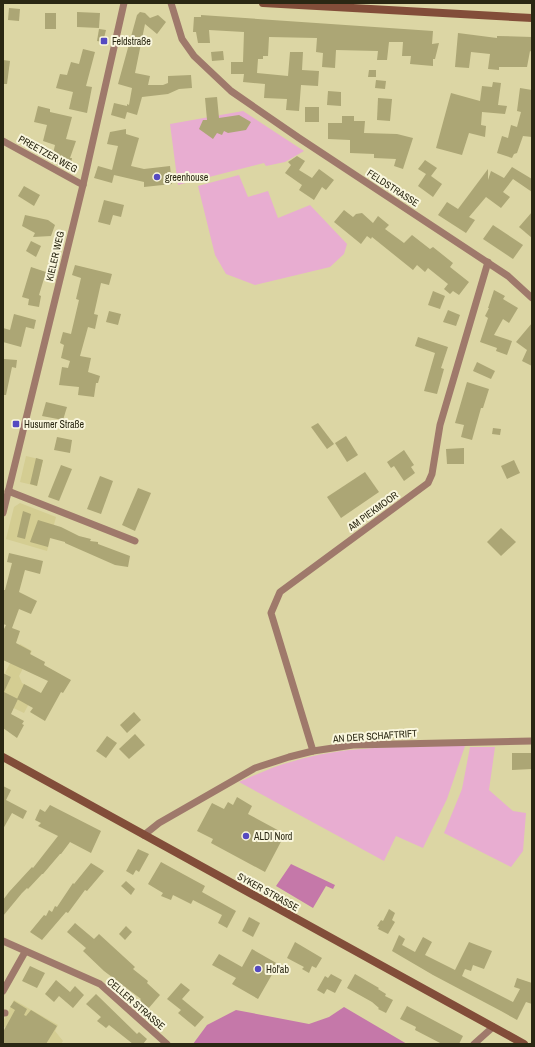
<svg xmlns="http://www.w3.org/2000/svg" width="535" height="1047" font-family="'Archivo Narrow',sans-serif">
<style>
.built{fill:#d4cd92}
.green{fill:#e8add1}
.forest{fill:#c578a9}
.building{fill:#aca675}
.lines{fill:none;stroke-linecap:round;stroke-linejoin:round}
.minor{stroke:#9f796b;stroke-width:7}
.secondary{stroke:#824d39;stroke-width:8}
.poi-dot{fill:#554ac1;stroke:#f9f6dd;stroke-width:1.5}
.labels{text-anchor:middle;dominant-baseline:central;stroke-width:4;stroke-linejoin:round;paint-order:stroke}
.poi-label{font-size:10px;fill:#2a2713;stroke:#f9f6dd;text-anchor:start}
.street-label{font-size:10px;fill:#2a2713;stroke:#f9f6dd}
</style>
<rect width="100%" height="100%" fill="#dcd6a4"/>
<g class="built">
<polygon points="26,456 43,460 37,486 20,482"/>
<polygon points="20,503 56,517 47,551 6,539 14,507"/>
<polygon points="20,644 32,651 19,676 22,683 36,690 24,713 3,703 3,693 11,677 5,673"/>
<polygon points="14,1000 58,1025 55,1031 63,1041 61,1044 35,1044 3,1026 3,1022"/>
</g>
<g class="green">
<polygon points="243,111 304,151 285,162 266,166 264,163 178,185 170,124"/>
<polygon points="239,175 248,197 268,191 278,218 310,205 347,244 344,254 330,267 255,285 226,274 215,255 198,186"/>
<path d="M 437,746 L 465,746 L 447,799 L 423,848 L 396,836 L 384,861 L 239,782 C 257,774 275,766 294,761 C 340,747 390,747 437,746 Z"/>
<polygon points="470,747 495,747 489,790 513,811 526,813 523,851 511,867 444,833 462,789"/>
</g>
<g class="forest">
<polygon points="291,864 335,885 333,889 326,886 313,908 276,886"/>
<polygon points="344,1007 407,1044 193,1044 207,1025 236,1010 309,1024 329,1017"/>
</g>
<g class="building">
<polygon points="9,8 20,9 19,21 8,20"/>
<polygon points="77,12 100,13 99,28 77,27"/>
<polygon points="140,12 145,13 150,18 158,15 166,22 157,34 145,24 135,73 150,76 148,85 163,85 168,83 168,76 191,75 192,88 179,89 168,94 142,97 137,115 127,112 125,119 111,115 114,103 127,106 127,104 129,105 132,88 118,84 137,15"/>
<rect x="45" y="13" width="11" height="16"/>
<polygon points="201,15 433,31 432,44 439,43 435,59 433,59 433,66 410,64 411,56 402,56 403,42 389,42 387,60 377,60 378,51 336,50 335,68 322,67 323,53 316,52 317,38 269,37 268,56 263,56 263,59 258,59 257,73 288,76 290,52 303,52 302,70 319,71 318,86 301,85 299,111 286,110 287,99 264,98 265,84 243,82 244,74 231,74 231,62 243,62 244,32 209,30 210,43 198,43 196,32 193,32 194,17 201,17"/>
<polygon points="99,29 106,30 103,42 97,41"/>
<polygon points="458,33 497,38 497,36 532,37 532,52 530,51 527,67 499,67 499,70 488,69 490,54 471,52 469,68 455,67"/>
<polygon points="83,49 95,52 86,86 92,87 87,113 69,109 73,92 56,88 60,74 67,75 71,62 79,64"/>
<polygon points="223,51 224,60 212,61 211,52"/>
<polygon points="3,60 10,61 7,84 3,84"/>
<polygon points="369,70 376,70 376,77 368,77"/>
<polygon points="376,80 386,81 385,89 375,88"/>
<polygon points="493,82 501,83 498,105 507,106 505,114 482,112 481,125 486,126 485,137 469,133 462,155 436,148 451,93 480,101 482,86 492,87"/>
<polygon points="520,88 532,90 532,137 523,136 517,153 514,154 512,158 497,153 502,136 508,138 511,125 517,127 521,112 517,111"/>
<polygon points="328,91 341,92 341,106 327,105"/>
<polygon points="217,97 219,118 239,115 251,122 246,130 228,133 224,131 222,135 217,133 213,139 199,129 203,120 207,120 205,98"/>
<polygon points="378,98 392,99 390,121 377,120"/>
<polygon points="38,106 50,109 50,112 72,117 66,139 76,141 70,158 72,158 70,169 61,167 57,165 57,163 51,162 55,145 43,141 47,125 34,122"/>
<rect x="305" y="107" width="14" height="15"/>
<polygon points="342,116 354,116 354,121 365,121 364,133 397,134 413,138 403,169 394,166 396,159 374,158 374,154 350,153 350,140 328,139 328,123 342,123"/>
<polygon points="126,129 126,134 139,138 131,166 144,169 170,166 172,184 144,187 144,182 114,175 112,183 94,178 98,166 112,170 118,146 107,144 110,132"/>
<polygon points="297,156 305,161 299,170 312,178 319,169 334,180 326,190 322,187 314,200 299,190 302,185 285,173 291,165 288,162"/>
<polygon points="425,160 437,168 431,176 442,184 433,197 418,186 426,174 418,169"/>
<polygon points="512,167 532,179 532,192 513,179 503,192 510,197 501,208 486,197 469,217 475,220 466,233 438,215 447,202 458,209 488,169 488,180 491,171 504,178"/>
<polygon points="24,186 40,195 34,206 18,196"/>
<polygon points="104,200 124,205 121,217 113,215 110,225 98,222"/>
<polygon points="344,210 353,217 356,214 362,213 373,223 378,216 389,225 385,229 404,243 412,235 430,249 433,247 453,263 450,267 469,282 459,295 453,291 450,294 444,289 448,284 428,268 425,272 417,265 413,270 372,237 371,239 367,236 361,244 334,222"/>
<polygon points="532,212 532,238 519,227"/>
<polygon points="25,215 48,220 55,225 51,236 33,237 35,233 22,226"/>
<polygon points="493,225 523,245 513,259 483,239"/>
<polygon points="31,241 41,246 36,257 26,251"/>
<polygon points="75,265 112,274 109,285 101,283 94,314 98,315 95,329 88,327 80,356 91,358 88,372 100,376 98,383 96,383 94,397 78,395 79,387 59,385 62,367 68,368 70,361 61,358 64,345 60,343 63,332 71,334 79,300 76,299 81,278 72,275"/>
<polygon points="31,267 46,272 39,295 41,296 39,307 28,305 29,299 22,297"/>
<polygon points="494,290 505,296 503,299 518,308 509,323 503,319 494,335 512,341 507,355 496,351 497,348 480,342 488,318 485,316 489,308 488,308"/>
<polygon points="433,291 445,296 440,309 428,305"/>
<polygon points="448,310 460,315 456,326 443,322"/>
<polygon points="109,311 121,314 118,325 106,322"/>
<polygon points="14,314 36,320 34,329 26,327 21,347 3,342 3,328 10,330"/>
<polygon points="532,323 532,366 522,361 527,350 516,342"/>
<polygon points="418,337 448,347 441,368 444,369 437,394 424,391 435,353 415,346"/>
<polygon points="4,359 17,360 16,368 12,367 6,395 3,395"/>
<polygon points="477,362 495,371 491,379 473,371"/>
<polygon points="467,382 489,389 483,408 481,408 472,440 461,437 464,425 455,423"/>
<polygon points="46,402 67,407 63,420 42,416"/>
<polygon points="318,423 334,444 327,449 311,427"/>
<polygon points="493,428 501,429 500,435 492,434"/>
<polygon points="346,436 358,455 347,462 335,443"/>
<polygon points="57,437 72,440 70,453 54,450"/>
<polygon points="464,448 464,464 447,464 446,449"/>
<polygon points="404,450 414,465 411,467 415,473 404,481 394,466 391,468 387,462"/>
<polygon points="36,458 43,460 37,486 30,484"/>
<polygon points="514,460 520,473 507,479 501,466"/>
<polygon points="61,465 72,469 59,501 48,497"/>
<polygon points="365,472 379,492 341,518 327,497"/>
<polygon points="100,476 113,481 101,514 87,509"/>
<polygon points="138,488 151,493 135,531 122,525"/>
<polygon points="23,511 31,514 25,539 17,537"/>
<polygon points="38,520 61,527 79,536 91,539 90,541 98,542 98,544 130,556 128,567 115,565 65,543 65,542 50,538 48,547 30,542"/>
<polygon points="501,528 516,542 501,556 487,542"/>
<polygon points="9,553 43,561 40,574 25,570 19,592 37,601 31,614 19,609 12,628 20,631 16,643 31,651 30,654 45,662 44,665 71,680 63,693 61,692 45,721 30,712 33,708 17,699 24,684 41,693 48,681 3,660 3,631 6,625 3,624 3,590 5,590 12,563 7,562"/>
<polygon points="3,673 11,677 4,692 18,699 11,714 24,721 22,724 24,725 17,738 3,728"/>
<polygon points="134,712 141,720 127,733 120,725"/>
<polygon points="135,734 145,745 129,759 119,749"/>
<polygon points="107,736 117,743 106,758 96,751"/>
<polygon points="512,753 532,753 532,769 512,770"/>
<polygon points="3,786 11,790 6,800 27,811 23,819 12,813 3,829"/>
<polygon points="237,797 252,806 248,814 285,834 265,872 211,843 213,839 197,831 212,803 224,809 228,802 233,805"/>
<polygon points="50,805 101,831 91,853 70,842 61,854 60,854 43,874 42,874 28,889 27,888 22,893 3,916 3,900 9,892 32,867 33,868 58,836 38,826 41,823 35,820 40,809 45,812"/>
<polygon points="138,849 149,854 139,872 136,870 133,875 126,871"/>
<polygon points="161,862 205,886 202,892 236,911 227,928 218,923 222,915 193,900 191,904 173,895 171,900 161,896 163,893 148,884"/>
<polygon points="91,863 104,871 87,891 85,890 68,913 66,912 42,940 30,932 44,915 46,916 49,910 52,912 55,906 57,907 73,883 74,884"/>
<polygon points="126,881 135,889 131,895 121,886"/>
<polygon points="389,909 395,913 392,920 395,922 388,934 378,929 379,927 377,926 381,920 383,921"/>
<polygon points="249,917 260,923 253,937 242,931"/>
<polygon points="75,923 94,939 99,934 135,967 133,969 148,981 147,983 160,995 148,1009 139,1001 141,999 104,971 83,951 86,948 67,932"/>
<polygon points="126,926 132,932 125,940 119,934"/>
<polygon points="399,935 405,939 402,945 415,952 423,937 432,942 425,955 455,970 469,942 492,951 484,969 473,965 471,971 465,969 462,976 513,1002 520,989 514,987 517,978 532,983 532,1004 526,1002 517,1020 501,1011 433,975 392,951"/>
<polygon points="295,942 322,958 316,968 312,966 309,973 302,969 304,967 287,958"/>
<polygon points="252,949 278,964 258,999 232,984 236,978 212,965 219,954 242,967"/>
<polygon points="30,966 45,973 37,988 22,981"/>
<polygon points="331,974 342,980 335,993 327,989 324,994 317,990 325,976 328,978"/>
<polygon points="355,974 379,988 378,989 386,994 385,996 393,1000 386,1013 378,1009 379,1008 372,1002 347,988"/>
<polygon points="56,980 70,992 75,986 84,995 73,1008 59,996 54,1002 45,994"/>
<polygon points="181,983 190,990 182,999 204,1017 195,1027 178,1013 181,1010 167,999"/>
<polygon points="96,994 137,1034 139,1032 147,1039 143,1044 133,1044 109,1025 106,1028 97,1021 101,1017 86,1004"/>
<polygon points="14,1001 27,1009 24,1015 26,1016 31,1010 57,1026 46,1044 3,1044 3,1032 15,1010 10,1007"/>
<polygon points="407,1006 463,1036 459,1044 442,1044 415,1030 416,1027 400,1019"/>
</g>
<g class="lines">
<g class="minor">
<polyline points="171,3 182,39 194,56 231,91 299,138 508,276 532,298"/>
<polyline points="3,141 83,185"/>
<polyline points="8,491 135,541"/>
<polyline points="3,513 83,185 124,3"/>
<polyline points="313,751 271,613 280,592 428,483 432,474 440,425 488,262"/>
<polyline points="144,835 159,823 255,768 289,757 313,751 353,745 532,741"/>
<polyline points="3,941 100,984 167,1044"/>
<polyline points="3,991 25,952"/>
<polyline points="3,1013 5,1013"/>
<polyline points="474,1044 493,1027"/>
</g>
<g class="secondary">
<polyline points="263,3 532,18"/>
<polyline points="3,757 524,1044"/>
</g>
</g>
<g class="poi-dot">
<rect x="100" y="37" width="8" height="8" rx="2"/>
<circle cx="157" cy="177" r="4"/>
<rect x="12" y="420" width="8" height="8" rx="2"/>
<circle cx="246" cy="836" r="4"/>
<circle cx="258" cy="969" r="4"/>
</g>
<g class="labels">
<g class="poi-label">
<text x="112" y="41">Feldstraße</text>
<text x="165" y="177">greenhouse</text>
<text x="24" y="424">Husumer Straße</text>
<text x="254" y="836">ALDI Nord</text>
<text x="266" y="969">Hol'ab</text>
</g>
<g class="street-label">
<text transform="translate(48 154) rotate(29)">PREETZER WEG</text>
<text transform="translate(393 188) rotate(33)">FELDSTRASSE</text>
<text transform="translate(55 256) rotate(-77)">KIELER WEG</text>
<text transform="translate(373 511) rotate(-36)">AM PIEKMOOR</text>
<text transform="translate(375 736) rotate(-4)">AN DER SCHAFTRIFT</text>
<text transform="translate(268 892) rotate(29)">SYKER STRASSE</text>
<text transform="translate(136 1004) rotate(41)">CELLER STRASSE</text>
</g>
</g>
<rect width="535" height="1047" fill="none" stroke="#2a2713" stroke-width="8"/>
</svg>
